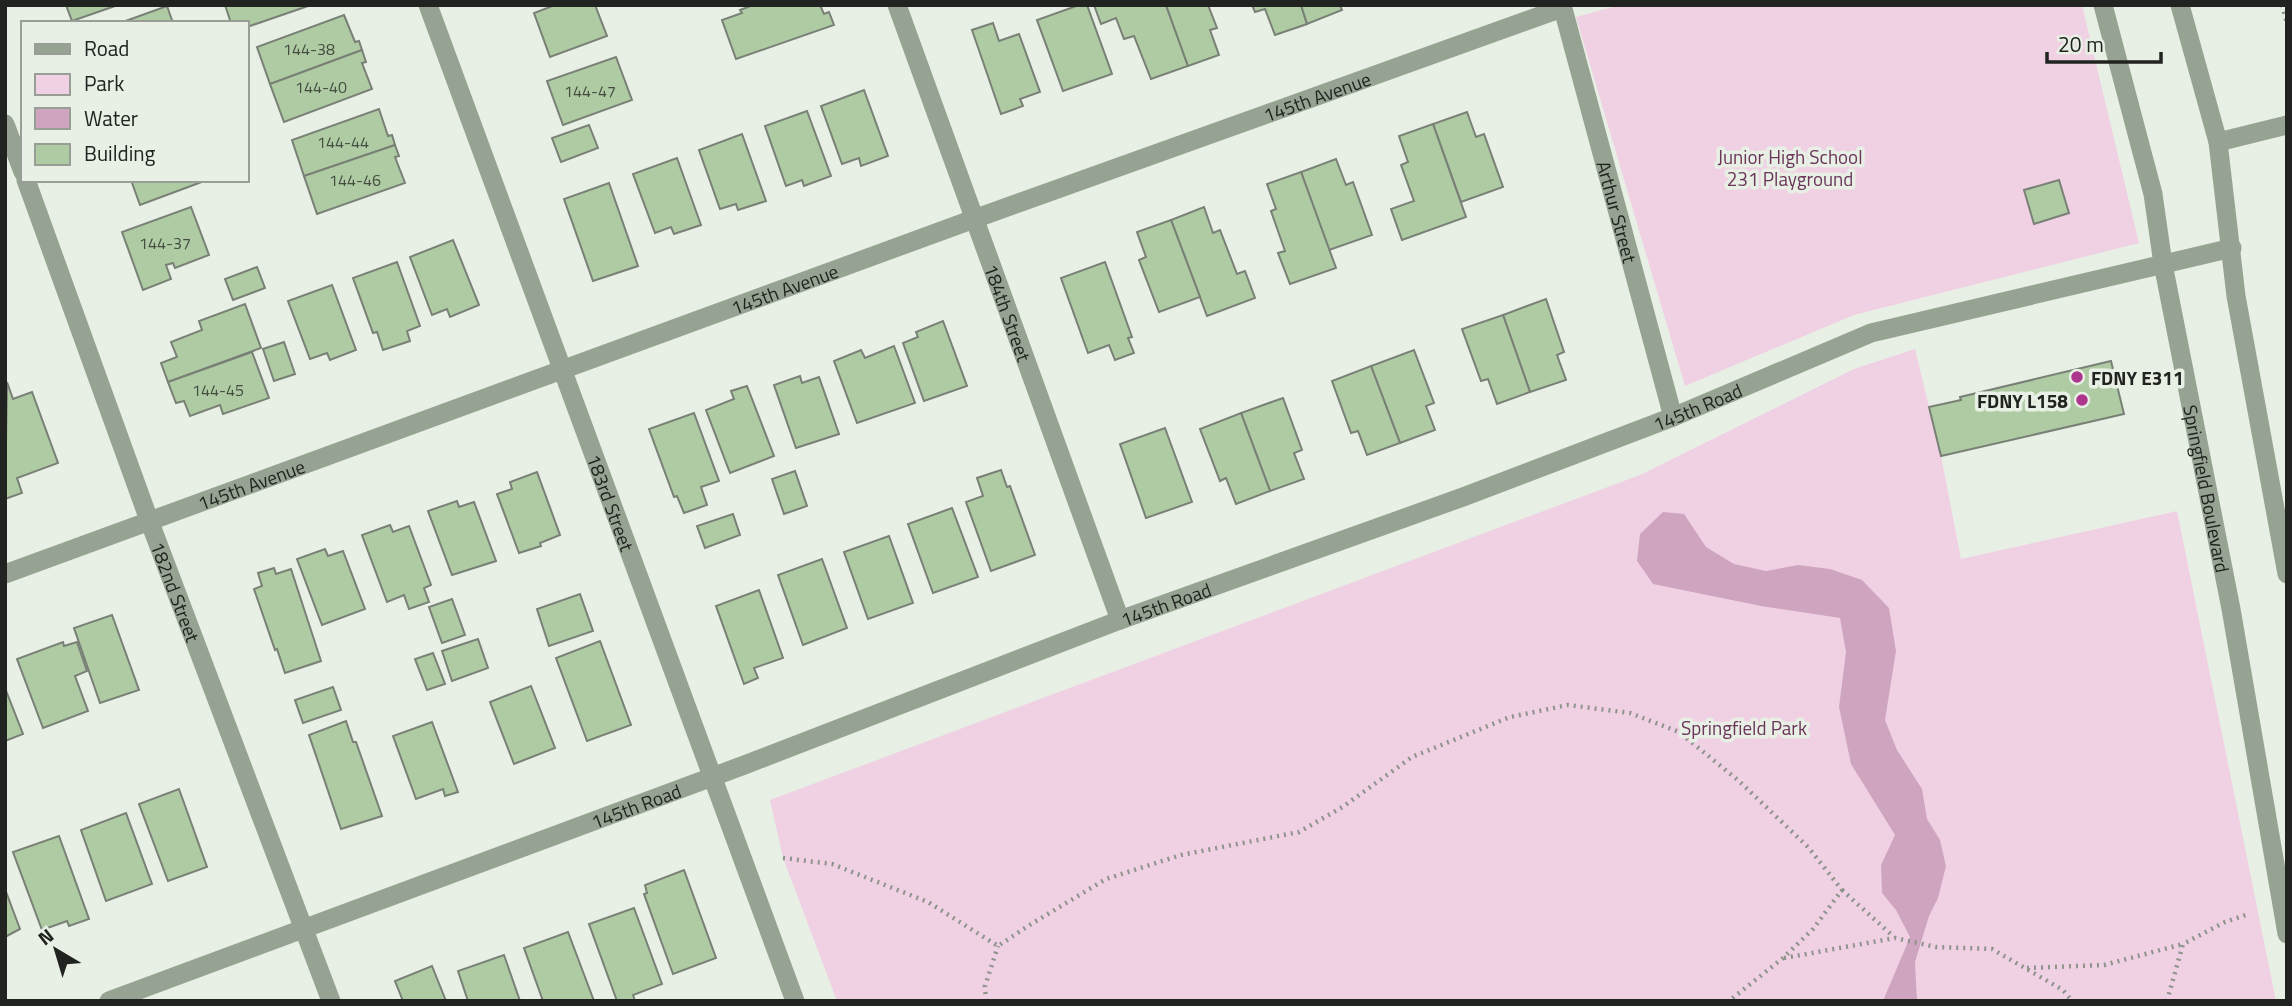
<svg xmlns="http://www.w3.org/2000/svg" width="2292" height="1006" font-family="'Titillium Web',sans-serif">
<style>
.green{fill:#f0d1e4}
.water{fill:#cfa4bf}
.building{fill:#afcba4;stroke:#798076;stroke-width:2}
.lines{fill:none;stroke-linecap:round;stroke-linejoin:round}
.path{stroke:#8e938c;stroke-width:4.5;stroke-dasharray:2 5;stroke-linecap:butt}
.minor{stroke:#97a392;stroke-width:19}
.tertiary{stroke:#97a392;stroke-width:19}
.poi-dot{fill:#ad358b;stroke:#e8efe4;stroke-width:2.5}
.labels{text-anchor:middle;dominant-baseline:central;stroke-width:7;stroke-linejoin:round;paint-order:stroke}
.number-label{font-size:16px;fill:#444d40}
.street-label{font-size:19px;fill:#20231f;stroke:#e8efe4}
.park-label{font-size:19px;fill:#6b355a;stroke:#e8efe4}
.poi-label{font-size:19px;font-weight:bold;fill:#20231f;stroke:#e8efe4;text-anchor:start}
</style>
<rect width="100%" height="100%" fill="#e8efe4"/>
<g class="green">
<polygon points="1620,5 2082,5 2139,243 1854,315 1685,386 1576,17"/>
<polygon points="1915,349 1941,456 1961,559 2177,511 2276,1001 837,1001 783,858 770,800 1640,475 1854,369"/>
</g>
<polygon class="water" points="1663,512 1684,514 1706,547 1734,564 1766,571 1798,565 1830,569 1862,580 1889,608 1896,651 1885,720 1897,750 1922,789 1927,819 1940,840 1946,866 1938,898 1929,916 1915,962 1917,1001 1883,1001 1910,937 1896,910 1882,893 1881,865 1895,835 1851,764 1839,707 1846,652 1840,618 1761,606 1653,584 1637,561 1640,534"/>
<g class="building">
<polygon points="66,5 118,5 72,21"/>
<polygon points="225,5 311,5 247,27 247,23 231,23"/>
<polygon points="555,5 595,5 607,36 550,57 534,13"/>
<polygon points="753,5 820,5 824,14 829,12 834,25 736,59 722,20 742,13 740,10"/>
<polygon points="1079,5 1087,5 1112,74 1063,91 1037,20"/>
<polygon points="1094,5 1166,5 1188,66 1151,79 1134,36 1124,39 1116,18 1101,24"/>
<polygon points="1166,5 1208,5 1217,28 1210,30 1219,55 1188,66"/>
<polygon points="1252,5 1301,5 1307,24 1275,35 1265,9 1255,12"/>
<polygon points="1301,5 1340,5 1342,10 1307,24"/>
<polygon points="167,6 173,23 120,23"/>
<polygon points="344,15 355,42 359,41 362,50 270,84 257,47"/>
<polygon points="993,23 999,41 1019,34 1040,92 1020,99 1023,106 1001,114 972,30"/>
<polygon points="362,50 366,62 362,63 372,89 284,122 270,84"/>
<polygon points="616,57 632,100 563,125 547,81"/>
<polygon points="864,90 888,156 861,166 859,158 842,164 821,106"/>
<polygon points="379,109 388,136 392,135 395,145 304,176 292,140"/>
<polygon points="807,111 831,176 804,186 802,180 786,186 765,126"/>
<polygon points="1467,112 1476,137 1484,134 1503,187 1461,202 1433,124"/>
<polygon points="1433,124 1466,217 1402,240 1391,209 1414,201 1401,165 1408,162 1399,136"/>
<polygon points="589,125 598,148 561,162 552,138"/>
<polygon points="742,134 766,201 738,210 736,204 720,209 699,150"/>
<polygon points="395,145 399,156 395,157 405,183 317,214 304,176"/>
<polygon points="677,158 701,225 674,234 671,227 655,233 633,174"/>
<polygon points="1336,159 1346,185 1353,182 1372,235 1329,250 1301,172"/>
<polygon points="1301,172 1336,268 1290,284 1278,253 1285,251 1271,211 1276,209 1267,184"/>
<polygon points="131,180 207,180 140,205"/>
<polygon points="2059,180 2069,213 2034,224 2024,190"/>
<polygon points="609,183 638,266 593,281 564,199"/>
<polygon points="191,207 209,255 175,268 173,263 166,265 171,279 143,290 122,232"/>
<polygon points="1204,207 1213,233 1220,230 1237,274 1245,271 1255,298 1207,316 1171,220"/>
<polygon points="1171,220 1200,297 1159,312 1139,260 1146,257 1137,232"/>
<polygon points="453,240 479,305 450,317 447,309 432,315 410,257"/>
<polygon points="397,262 420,326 407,331 410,341 383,350 377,332 373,333 353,278"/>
<polygon points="1105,262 1132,337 1128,338 1134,353 1115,360 1109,345 1088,353 1061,278"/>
<polygon points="257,267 265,288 233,300 225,279"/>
<polygon points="332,285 356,350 330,360 327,353 310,359 288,301"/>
<polygon points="1546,299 1564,352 1557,355 1566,380 1530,392 1503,315"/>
<polygon points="245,304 261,348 168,382 161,363 177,357 171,342 202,330 199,321"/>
<polygon points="1503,315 1530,392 1497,404 1488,379 1481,381 1462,329"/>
<polygon points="943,321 967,386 924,401 903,343 918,337 916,332"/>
<polygon points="284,342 295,374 274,381 263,349"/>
<polygon points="894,346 915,403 857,423 834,361 861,350 865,358"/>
<polygon points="1414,350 1434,403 1426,406 1435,430 1400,443 1371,366"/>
<polygon points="252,352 269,398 223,414 220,405 190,416 184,401 176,403 168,382"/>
<polygon points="2111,361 2124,414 1941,456 1929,407 1961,400 1960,397"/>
<polygon points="1371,366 1400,443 1367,455 1358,431 1351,433 1332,381"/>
<polygon points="800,376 802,383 819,377 839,434 796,448 774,385"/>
<polygon points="7,382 13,399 32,392 58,463 17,478 22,493 5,499"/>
<polygon points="747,386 774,456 730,473 706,410 734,399 731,391"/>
<polygon points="1283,398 1302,450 1294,453 1304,479 1270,491 1241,413"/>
<polygon points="694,413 719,481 701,487 707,505 684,513 677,496 674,497 649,429"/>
<polygon points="1241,413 1270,491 1236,504 1226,478 1220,481 1200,429"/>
<polygon points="1165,428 1192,502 1146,518 1120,444"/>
<polygon points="1001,470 1007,487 1010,486 1035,555 991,571 966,502 983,496 977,478"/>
<polygon points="795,471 807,506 784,514 772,479"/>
<polygon points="537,472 560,535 540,543 541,546 519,553 497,494 512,489 510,482"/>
<polygon points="457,501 459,507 474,502 496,561 452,575 428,511"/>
<polygon points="952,508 978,577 933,593 908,524"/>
<polygon points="733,514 740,535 705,548 697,526"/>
<polygon points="390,525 393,532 409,526 431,585 424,588 429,602 409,609 404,595 387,602 362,535"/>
<polygon points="889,536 913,603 868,619 844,552"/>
<polygon points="325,549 328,556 343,551 365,609 322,625 297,559"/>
<polygon points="822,559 847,628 803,645 778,575"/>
<polygon points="274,568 276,574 291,569 321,661 285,673 277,649 275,650 254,589 262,586 258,573"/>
<polygon points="759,590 783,658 754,668 758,678 744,684 716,606"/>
<polygon points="580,594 593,631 549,646 537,609"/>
<polygon points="452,599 465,635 442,643 429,607"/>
<polygon points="112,615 139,690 100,703 74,628"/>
<polygon points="478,639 488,668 452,681 442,651"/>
<polygon points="600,641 631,725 587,741 556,658"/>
<polygon points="63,642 64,646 77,642 87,671 75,676 88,711 43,728 17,659"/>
<polygon points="433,653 445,684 427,690 415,659"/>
<polygon points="531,686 555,748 514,764 490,702"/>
<polygon points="333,687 341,710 303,723 295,700"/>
<polygon points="5,688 23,734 5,741"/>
<polygon points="346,721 353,742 356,742 382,816 341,829 309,735"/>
<polygon points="432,722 458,792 445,796 443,789 416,799 393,736"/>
<polygon points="179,789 207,867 168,881 139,804"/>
<polygon points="126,813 152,884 106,901 81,830"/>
<polygon points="59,836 89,919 69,926 67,921 42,930 13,852"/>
<polygon points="684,870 716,958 673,974 644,894 647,893 645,885"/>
<polygon points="5,889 20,929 5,937"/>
<polygon points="634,908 662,984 633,995 635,1001 617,1001 589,924"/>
<polygon points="568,932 594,1001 543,1001 524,948"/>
<polygon points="504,955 520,1001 468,1001 458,971"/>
<polygon points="432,966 446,1001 403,1001 395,981"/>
</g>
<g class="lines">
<g class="path">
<polyline points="2282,5 2287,24"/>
<polyline points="783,858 832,864 928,902 998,946 1028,926 1106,879 1181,855 1299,832 1344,806 1412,757 1510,717 1568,705 1630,713 1679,732 1739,781 1808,847 1842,890 1813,929 1783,958 1729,1001"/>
<polyline points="1842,890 1894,937"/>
<polyline points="1784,958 1895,938 1936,947 1992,949 2063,990 2072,1001"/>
<polyline points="2027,968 2104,965 2183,944"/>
<polyline points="986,1001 985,986 998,946"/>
<polyline points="2167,1001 2183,944 2225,922 2249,914"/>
</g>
<g class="minor">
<path id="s1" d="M 428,5 L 795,1001"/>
<path id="s2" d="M 897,5 L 1120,620"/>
<path id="s3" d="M 1562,5 L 1673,417"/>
<polyline points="5,124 23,172"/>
<polyline points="2218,142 2287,125"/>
<path id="s4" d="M 26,180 L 149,520 L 331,1001"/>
<path id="s5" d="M 5,574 L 974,219 L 1562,8"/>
<path id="s6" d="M 109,1001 L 747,764 L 1120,620 L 1463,497 L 1673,417 L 1871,333 L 2232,248"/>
</g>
<g class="tertiary">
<path id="s7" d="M 2103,5 L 2153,194 L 2163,264 L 2231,609 L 2287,934"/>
<polyline points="2180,5 2218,142 2236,296 2287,574"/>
</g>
</g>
<g class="poi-dot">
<circle cx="2077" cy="377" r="7"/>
<circle cx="2082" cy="400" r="7"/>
</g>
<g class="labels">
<g class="number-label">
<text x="309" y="49">144-38</text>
<text x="321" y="87">144-40</text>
<text x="590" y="91">144-47</text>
<text x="343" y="142">144-44</text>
<text x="355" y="180">144-46</text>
<text x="165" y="243">144-37</text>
<text x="218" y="390">144-45</text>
</g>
<g class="street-label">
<text stroke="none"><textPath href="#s5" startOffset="1396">145th Avenue</textPath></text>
<text stroke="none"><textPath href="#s3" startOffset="214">Arthur Street</textPath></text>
<text stroke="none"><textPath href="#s5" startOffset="830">145th Avenue</textPath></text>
<text stroke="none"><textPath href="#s2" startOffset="327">184th Street</textPath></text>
<text stroke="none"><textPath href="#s6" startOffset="1696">145th Road</textPath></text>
<text stroke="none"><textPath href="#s5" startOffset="262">145th Avenue</textPath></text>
<text stroke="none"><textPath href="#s7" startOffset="495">Springfield Boulevard</textPath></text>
<text stroke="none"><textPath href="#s1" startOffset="530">183rd Street</textPath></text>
<text stroke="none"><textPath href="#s4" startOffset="438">182nd Street</textPath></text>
<text stroke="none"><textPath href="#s6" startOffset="1129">145th Road</textPath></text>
<text stroke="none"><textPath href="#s6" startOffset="562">145th Road</textPath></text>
</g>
<g class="park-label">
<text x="1790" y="156">Junior High School<tspan x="1790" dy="22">231 Playground</tspan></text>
<text x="1744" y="727">Springfield Park</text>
</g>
<g class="poi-label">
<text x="2091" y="377">FDNY E311</text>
<text x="2068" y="400" text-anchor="end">FDNY L158</text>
</g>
</g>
<rect width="2292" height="1006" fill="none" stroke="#20231f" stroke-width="14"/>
<rect x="21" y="21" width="228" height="161" fill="#e8efe4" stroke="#989d95" stroke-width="2"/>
<rect x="35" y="44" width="35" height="10" fill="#97a392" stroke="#989d95" stroke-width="2"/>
<text x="84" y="56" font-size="21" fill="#20231f">Road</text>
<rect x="35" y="74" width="35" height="21" fill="#f0d1e4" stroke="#989d95" stroke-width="2"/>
<text x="84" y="91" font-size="21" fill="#20231f">Park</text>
<rect x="35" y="108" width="35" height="21" fill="#cfa4bf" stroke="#989d95" stroke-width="2"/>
<text x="84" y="126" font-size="21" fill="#20231f">Water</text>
<rect x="35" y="144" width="35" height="21" fill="#afcba4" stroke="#989d95" stroke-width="2"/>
<text x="84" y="161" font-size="21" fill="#20231f">Building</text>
<g transform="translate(56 950) rotate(322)" stroke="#e8efe4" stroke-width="5" paint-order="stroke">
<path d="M0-5L12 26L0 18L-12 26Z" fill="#20231f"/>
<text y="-10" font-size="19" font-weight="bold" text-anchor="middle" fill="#20231f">N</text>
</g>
<path d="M2047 52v10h114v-10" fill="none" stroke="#20231f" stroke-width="3.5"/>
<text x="2058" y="52" font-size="21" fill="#20231f" stroke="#e8efe4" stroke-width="5" paint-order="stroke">20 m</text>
</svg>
